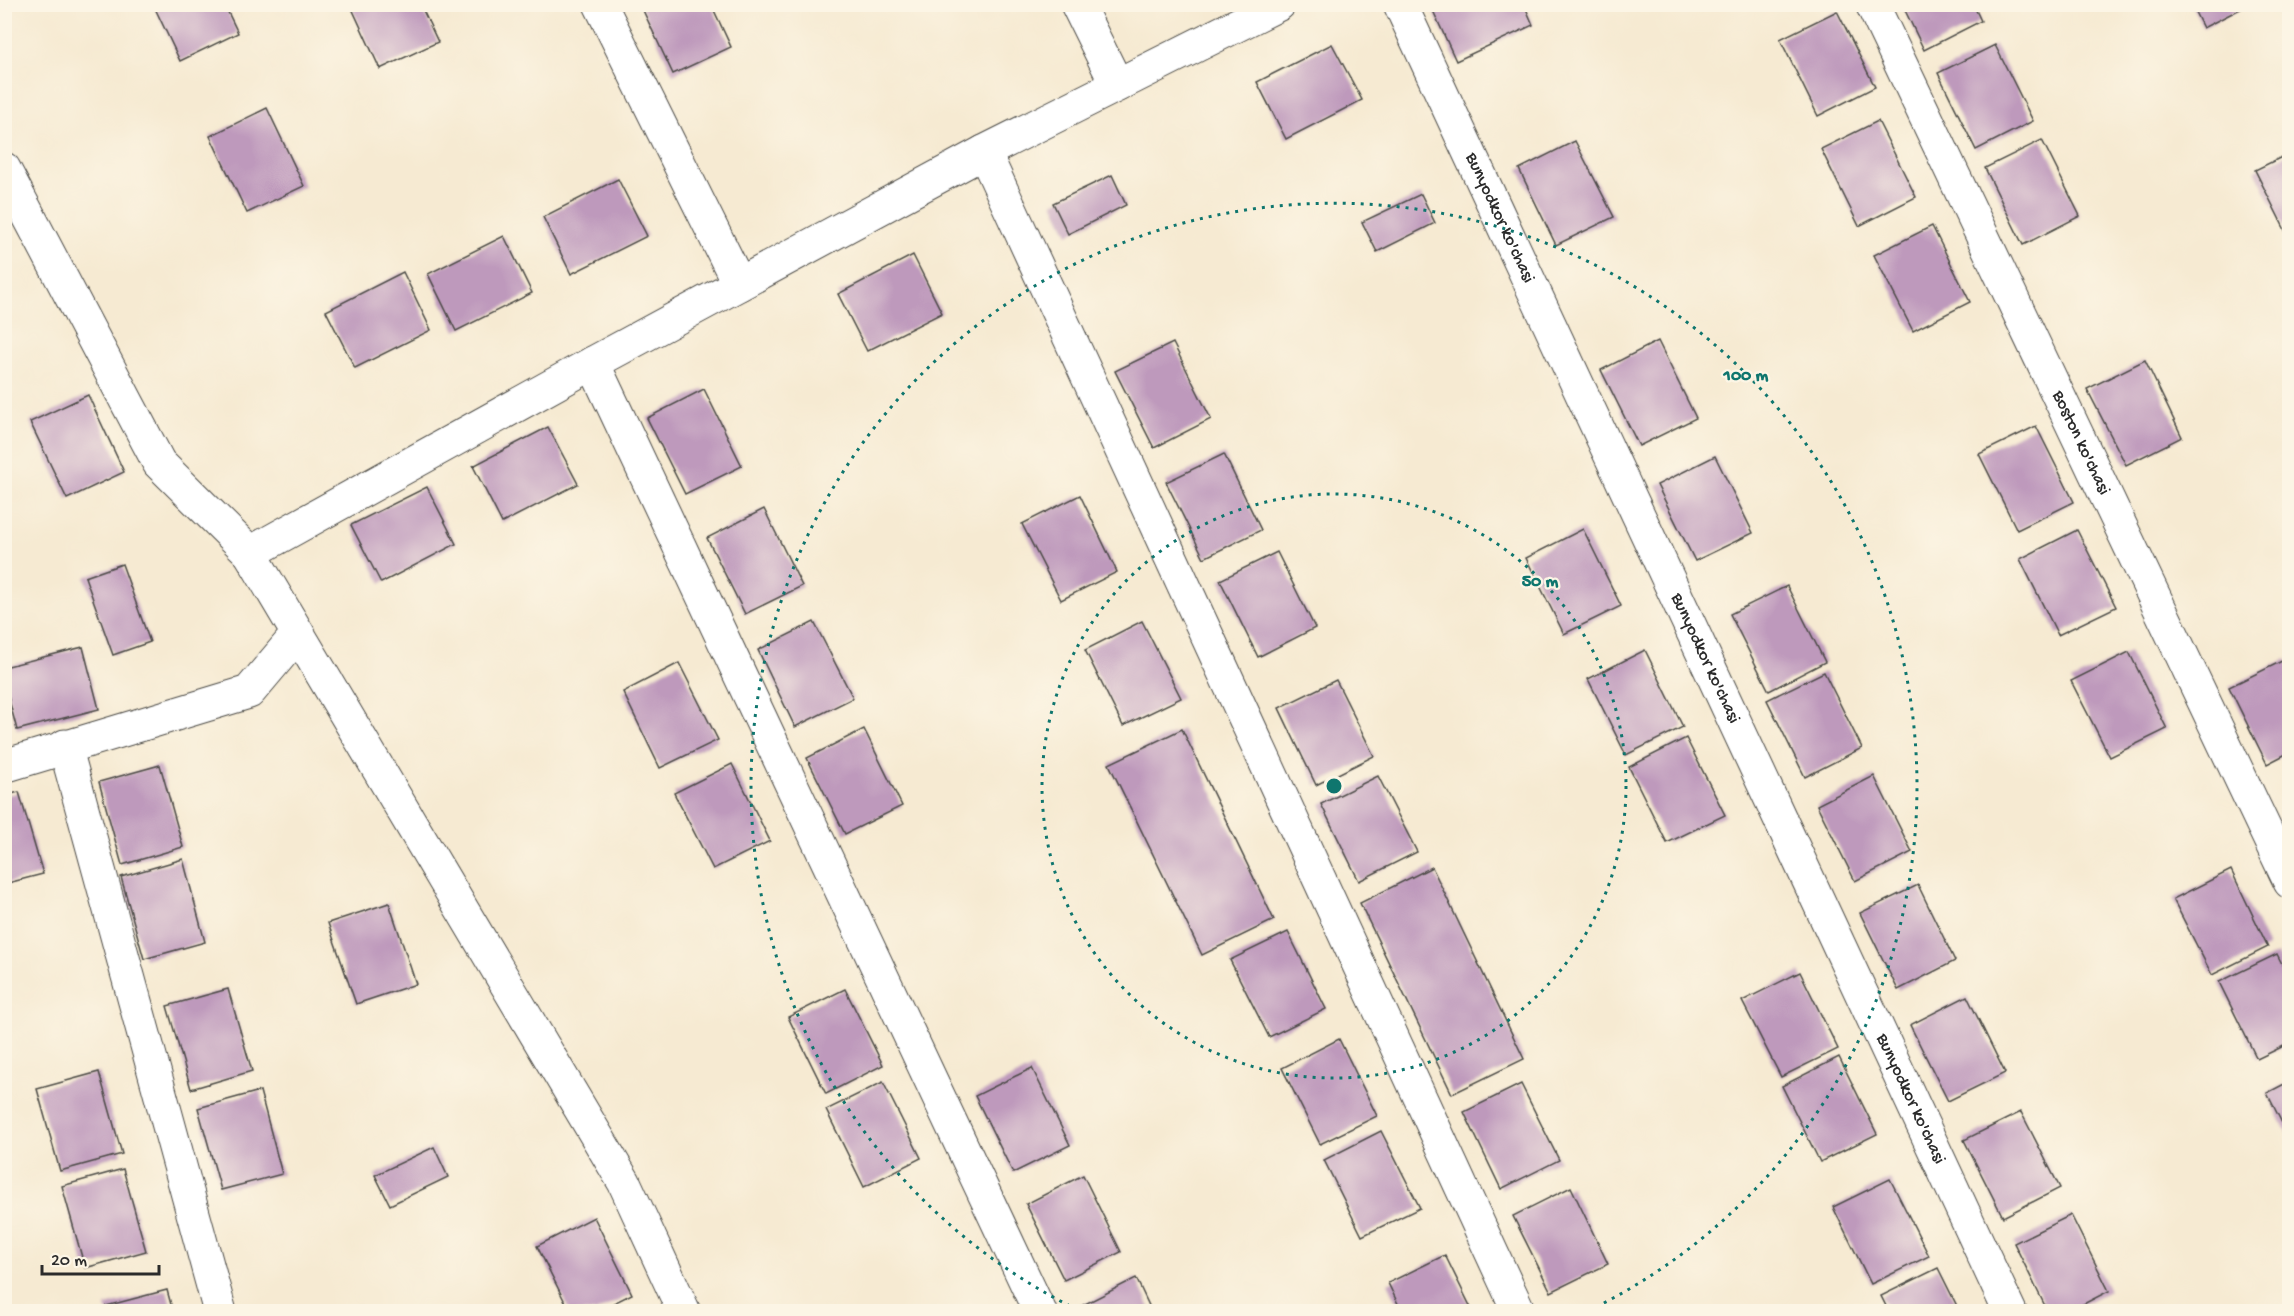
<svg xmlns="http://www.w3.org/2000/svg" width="2294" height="1316" font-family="'Gochi Hand',sans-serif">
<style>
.building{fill:#be99bc}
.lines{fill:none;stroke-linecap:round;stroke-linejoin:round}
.street-casing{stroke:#494844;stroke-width:35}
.street{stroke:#fff;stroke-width:33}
.ring{fill:none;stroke:#0f766e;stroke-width:3;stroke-dasharray:3 6}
.labels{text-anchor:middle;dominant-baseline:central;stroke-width:4.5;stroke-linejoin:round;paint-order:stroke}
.street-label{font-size:18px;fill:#2b2b2b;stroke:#fcf5e5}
.centre{fill:#0f766e;stroke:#fcf5e5;stroke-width:3}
.ring-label{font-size:18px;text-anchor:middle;font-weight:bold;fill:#0f766e;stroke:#fcf5e5;stroke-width:4.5;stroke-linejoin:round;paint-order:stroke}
</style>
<rect width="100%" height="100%" fill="#fcf5e5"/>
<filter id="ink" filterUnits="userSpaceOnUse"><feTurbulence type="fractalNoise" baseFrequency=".0167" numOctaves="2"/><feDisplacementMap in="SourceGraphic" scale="12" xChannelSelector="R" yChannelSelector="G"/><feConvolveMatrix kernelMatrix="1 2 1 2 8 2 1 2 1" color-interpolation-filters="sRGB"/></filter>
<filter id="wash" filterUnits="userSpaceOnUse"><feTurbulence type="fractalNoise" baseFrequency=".008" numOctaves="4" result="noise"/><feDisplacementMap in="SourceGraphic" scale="24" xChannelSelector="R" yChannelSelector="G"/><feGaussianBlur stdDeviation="1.35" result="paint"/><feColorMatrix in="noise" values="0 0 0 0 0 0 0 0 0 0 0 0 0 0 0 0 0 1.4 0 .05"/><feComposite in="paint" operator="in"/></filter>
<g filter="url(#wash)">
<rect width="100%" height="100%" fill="#f6ead2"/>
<g id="blocks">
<g class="building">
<polygon points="153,4 224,4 238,33 180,61"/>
<polygon points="350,4 420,4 438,42 380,69"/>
<polygon points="640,4 711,4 731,47 673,74"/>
<polygon points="1430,4 1524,4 1533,25 1456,61"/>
<polygon points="1902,4 1973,4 1981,21 1924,50"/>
<polygon points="2191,4 2250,4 2203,28"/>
<polygon points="1837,11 1875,87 1818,116 1780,39"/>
<polygon points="1332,44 1362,100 1286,139 1257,82"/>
<polygon points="1995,45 2033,121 1976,150 1938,73"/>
<polygon points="267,108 304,186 247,213 210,136"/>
<polygon points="1878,121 1916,197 1859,226 1821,149"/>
<polygon points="2042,140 2080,216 2023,245 1985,168"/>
<polygon points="1575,141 1614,217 1556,245 1519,169"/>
<polygon points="2290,153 2290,240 2255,170"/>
<polygon points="1112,175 1126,205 1068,234 1053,203"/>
<polygon points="618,179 647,236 571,274 543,217"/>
<polygon points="1421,194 1435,223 1377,252 1362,222"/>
<polygon points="1932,226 1970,302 1913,331 1874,255"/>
<polygon points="504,236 532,293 456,331 428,274"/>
<polygon points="913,255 942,313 867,351 838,294"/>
<polygon points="403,272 431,330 355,368 326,311"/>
<polygon points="1658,341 1696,418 1639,446 1601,370"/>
<polygon points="1173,343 1211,419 1154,448 1115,371"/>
<polygon points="2145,360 2182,437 2126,465 2087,389"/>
<polygon points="704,389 742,466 685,494 647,418"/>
<polygon points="88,395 124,472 67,499 30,422"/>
<polygon points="2036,426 2074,502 2017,530 1979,454"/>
<polygon points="548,427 578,484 502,523 473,466"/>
<polygon points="1224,454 1261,530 1204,558 1166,482"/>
<polygon points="1715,456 1753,533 1695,561 1657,485"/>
<polygon points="427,487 456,544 381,583 351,525"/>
<polygon points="1080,495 1117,572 1061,600 1022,524"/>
<polygon points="764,509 802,586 745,614 707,538"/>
<polygon points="1583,529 1621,606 1564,634 1526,558"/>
<polygon points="2077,530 2116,607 2058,635 2020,559"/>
<polygon points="1277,552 1315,628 1258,657 1220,580"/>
<polygon points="122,564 150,642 113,655 85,577"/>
<polygon points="1787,586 1825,662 1769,691 1730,614"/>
<polygon points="1142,621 1181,698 1123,726 1085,650"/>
<polygon points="814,622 853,698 795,727 758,650"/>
<polygon points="83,647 99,709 17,730 4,681 4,667"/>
<polygon points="1645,650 1683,727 1626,755 1588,679"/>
<polygon points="2129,652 2167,729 2110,757 2071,681"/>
<polygon points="2286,659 2290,665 2290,752 2267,764 2229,687"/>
<polygon points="679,663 718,740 660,768 623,692"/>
<polygon points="1824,672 1862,748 1805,777 1767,700"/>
<polygon points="1336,680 1374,756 1316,785 1279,708"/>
<polygon points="864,729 902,806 845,834 807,758"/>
<polygon points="1182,729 1274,920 1202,955 1109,764"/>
<polygon points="1686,738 1725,815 1667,843 1629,767"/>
<polygon points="732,764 770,841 713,869 674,793"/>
<polygon points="160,765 183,847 122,865 99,782"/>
<polygon points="1378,776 1417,852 1359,881 1321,804"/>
<polygon points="1874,776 1912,852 1855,881 1817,805"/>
<polygon points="19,792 43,874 4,884 4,796"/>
<polygon points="183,859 205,942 144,959 121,877"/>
<polygon points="1432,867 1524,1059 1452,1094 1360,903"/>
<polygon points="2231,870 2268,947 2212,975 2173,899"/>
<polygon points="1918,885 1955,961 1898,990 1860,913"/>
<polygon points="389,903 416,984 356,1004 328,923"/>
<polygon points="1288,932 1326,1009 1269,1037 1230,960"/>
<polygon points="2277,954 2290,980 2290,1043 2257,1059 2219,982"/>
<polygon points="1800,972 1838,1049 1781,1077 1742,1001"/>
<polygon points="228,989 252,1071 191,1089 167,1006"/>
<polygon points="845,989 883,1065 826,1094 788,1017"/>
<polygon points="1967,996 2005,1073 1948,1101 1910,1025"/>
<polygon points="1339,1039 1377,1116 1320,1144 1282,1068"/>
<polygon points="1839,1057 1877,1134 1820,1162 1782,1086"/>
<polygon points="1032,1068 1070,1145 1013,1173 975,1096"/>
<polygon points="99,1072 122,1154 60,1171 37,1089"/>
<polygon points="2290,1081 2290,1139 2267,1093"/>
<polygon points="883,1082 921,1158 864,1187 826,1110"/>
<polygon points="1521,1084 1559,1160 1501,1189 1464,1112"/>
<polygon points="260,1091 282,1174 221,1190 198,1108"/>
<polygon points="2021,1112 2060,1188 2003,1217 1964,1140"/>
<polygon points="1381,1131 1420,1208 1362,1236 1324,1160"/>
<polygon points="434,1147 448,1177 390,1205 375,1175"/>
<polygon points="123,1169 146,1251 85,1268 62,1186"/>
<polygon points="1083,1175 1121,1252 1064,1280 1026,1204"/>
<polygon points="1890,1179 1929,1256 1871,1284 1833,1207"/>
<polygon points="1571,1187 1608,1264 1551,1292 1513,1216"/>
<polygon points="2071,1215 2109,1291 2068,1312 2048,1312 2014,1243"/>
<polygon points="594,1217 632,1294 596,1312 570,1312 537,1246"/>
<polygon points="1445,1255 1473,1312 1402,1312 1388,1283"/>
<polygon points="1938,1268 1960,1312 1889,1312 1881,1296"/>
<polygon points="1136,1278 1152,1312 1081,1312 1079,1307"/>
<polygon points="167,1290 173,1312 107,1312 106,1306"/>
</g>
</g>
</g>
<g filter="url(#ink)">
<use href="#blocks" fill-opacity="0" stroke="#494844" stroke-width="1.5"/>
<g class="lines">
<defs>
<g id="street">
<polyline points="600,4 739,284"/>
<polyline points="1077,4 1117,85"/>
<path id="s1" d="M 1400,4 L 2010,1312"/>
<path id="s2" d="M 1872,4 L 2290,882"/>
<polyline points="984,152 1519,1312"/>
<polyline points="4,169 159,463 250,553 624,1182 684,1312"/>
<polyline points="593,363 1040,1312"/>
<polyline points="250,553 593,363 984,152 1279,4"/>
<polyline points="65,746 220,1312"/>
<polyline points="4,766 249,692 297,635"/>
</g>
</defs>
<use href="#street" class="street-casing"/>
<use href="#street" class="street"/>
</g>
</g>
<g class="ring">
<circle cx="1334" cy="786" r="292"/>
<path d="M1078 1310A583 583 0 1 1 1590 1310"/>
</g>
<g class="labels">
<g class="street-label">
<text stroke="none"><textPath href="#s1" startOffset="236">Bunyodkor ko'chasi</textPath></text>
<text stroke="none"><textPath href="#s2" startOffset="486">Boston ko'chasi</textPath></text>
<text stroke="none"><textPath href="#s1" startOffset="722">Bunyodkor ko'chasi</textPath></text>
<text stroke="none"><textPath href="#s1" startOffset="1208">Bunyodkor ko'chasi</textPath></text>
</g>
</g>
<circle cx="1334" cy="786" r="9" class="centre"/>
<g class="ring-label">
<text x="1746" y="380">100 m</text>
<text x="1540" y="586">50 m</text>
</g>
<rect width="2294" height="1316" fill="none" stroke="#fcf5e5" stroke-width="24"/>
<path d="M42 1265v9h117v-9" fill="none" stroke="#2b2b2b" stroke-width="3"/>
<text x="51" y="1265" font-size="18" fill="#2b2b2b" stroke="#fcf5e5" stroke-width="4.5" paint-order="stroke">20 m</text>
</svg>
